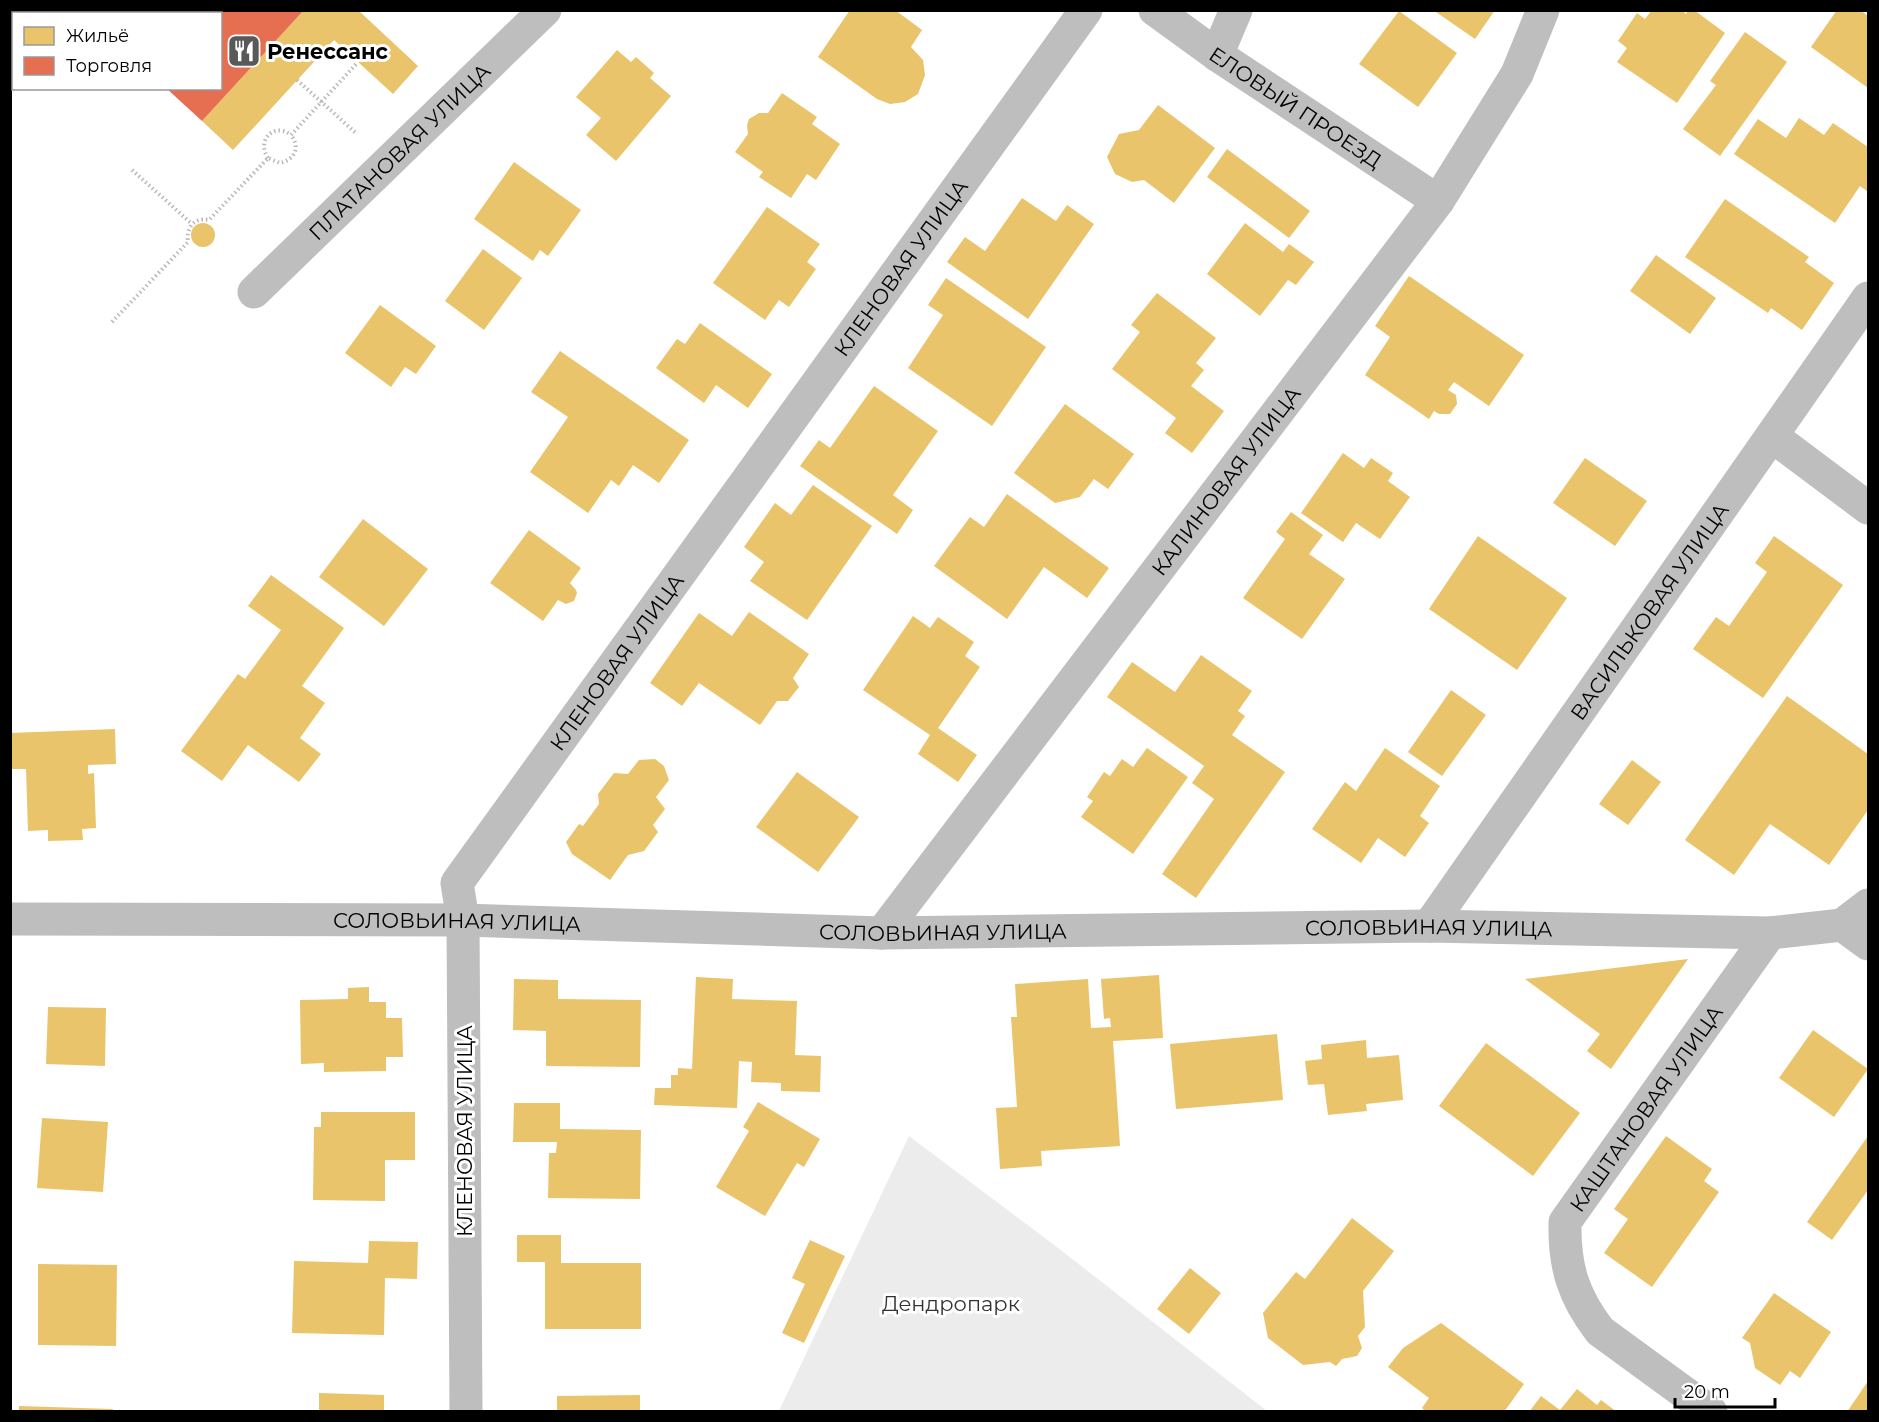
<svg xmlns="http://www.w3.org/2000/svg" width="1879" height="1422" font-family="Montserrat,sans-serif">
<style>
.green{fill:#ececec}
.homes{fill:#e9c46a}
.shops{fill:#e76f51}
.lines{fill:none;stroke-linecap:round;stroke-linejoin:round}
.path{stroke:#b9b9b9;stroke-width:4;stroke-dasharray:1.5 3;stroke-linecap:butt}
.minor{stroke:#bebebe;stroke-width:33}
.labels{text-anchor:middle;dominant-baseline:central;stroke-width:6;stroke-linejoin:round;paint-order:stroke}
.poi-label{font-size:21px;font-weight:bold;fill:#000;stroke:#fff;text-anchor:start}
.street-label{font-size:21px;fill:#000;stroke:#fff}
.park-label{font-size:21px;fill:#333;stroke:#fff}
</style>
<rect width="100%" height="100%" fill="#fff"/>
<polygon class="green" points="909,1136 1053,1244 1267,1411 779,1411"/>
<g class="homes">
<polygon points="304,10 358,10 418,66 393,94 334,40 233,150 202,121"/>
<polygon points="850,10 895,10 922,30 911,47 923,60 925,75 918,94 905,102 890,104 877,99 818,57"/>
<polygon points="1433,10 1495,10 1475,39"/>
<polygon points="1652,10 1681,10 1686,14 1688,10 1694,10 1725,33 1677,103 1617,62 1627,48 1618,41 1637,13 1645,19"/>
<polygon points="1837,10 1860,10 1868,16 1868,88 1811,47"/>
<polygon points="1399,11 1457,53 1418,107 1359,64"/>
<polygon points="1745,32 1787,62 1720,156 1683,129 1716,85 1710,81"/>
<polygon points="617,50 631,62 636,57 654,73 650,78 671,96 616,161 586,135 601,118 576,97"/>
<polygon points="782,93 817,117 812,124 840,144 816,180 807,174 791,198 759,177 763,172 735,152 748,134 747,125 749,119 759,113 768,113"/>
<polygon points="1158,105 1215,148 1174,203 1144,180 1132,182 1115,174 1107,157 1119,134 1139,130"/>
<polygon points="1799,118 1824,135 1833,123 1868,147 1868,192 1860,186 1835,223 1734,154 1758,119 1786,138"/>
<polygon points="1227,149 1310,211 1289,238 1207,177"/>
<polygon points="514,162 581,210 548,256 540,250 533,261 474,219"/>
<polygon points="1022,198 1056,221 1067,205 1094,224 1028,319 947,262 965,237 985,251"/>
<polygon points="1725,199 1809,257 1805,262 1834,283 1802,330 1771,308 1768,313 1685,257"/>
<polygon points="767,207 820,244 807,262 816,269 789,307 779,300 765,320 713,283"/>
<circle cx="203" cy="235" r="12"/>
<polygon points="1245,223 1283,252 1289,244 1314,262 1296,285 1288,280 1260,316 1207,274"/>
<polygon points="483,249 522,278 484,330 445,301"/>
<polygon points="1656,255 1716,298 1690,334 1630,291"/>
<polygon points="1409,276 1524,355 1489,406 1454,382 1448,390 1456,395 1457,404 1450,414 1439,414 1434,411 1429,419 1365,375 1390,337 1375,326"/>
<polygon points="946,278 1046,347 992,426 908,368 943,315 928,305"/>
<polygon points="1157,293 1216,338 1196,363 1204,370 1191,386 1224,411 1192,453 1165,433 1176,418 1112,369 1140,332 1131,325"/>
<polygon points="380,305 436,346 416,374 405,367 391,387 345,353"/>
<polygon points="700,323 772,374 748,408 716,385 704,403 656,368 677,339 685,344"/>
<polygon points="560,351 689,440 659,483 633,465 619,486 611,480 588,513 530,472 568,417 531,392"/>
<polygon points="874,386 938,431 893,495 913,510 897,534 800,466 819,440 830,448"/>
<polygon points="1065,404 1134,454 1108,489 1094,479 1080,497 1055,503 1014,473"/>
<polygon points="1343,453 1364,468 1371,458 1393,473 1388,481 1410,497 1380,539 1356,523 1343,542 1301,513"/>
<polygon points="1585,458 1647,501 1615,546 1553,503"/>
<polygon points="813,485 872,526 807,620 750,581 764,562 744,547 775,503 791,515"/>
<polygon points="1007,494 1109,568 1087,598 1044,567 1007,619 934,566 970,517 984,527"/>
<polygon points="1291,512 1323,535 1309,554 1345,579 1302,639 1243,598 1285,539 1276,532"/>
<polygon points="363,519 428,569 384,626 319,577"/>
<polygon points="529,530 581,568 570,583 576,590 577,593 574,601 566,604 558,600 543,621 490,583"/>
<polygon points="1478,536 1567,598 1517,670 1429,609"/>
<polygon points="1774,536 1843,585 1763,698 1693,649 1716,617 1729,626 1767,572 1755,563"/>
<polygon points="271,575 344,628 302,686 325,703 300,738 321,754 299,782 248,745 222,781 181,751 238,674 245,679 281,630 248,606"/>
<polygon points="749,612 809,654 793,678 799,687 788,701 777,701 760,725 699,683 682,706 650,683 699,613 732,636"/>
<polygon points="913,616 930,628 938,617 974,642 965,656 980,667 938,728 977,755 958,782 918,754 930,735 863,690"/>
<polygon points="1201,655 1252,691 1238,711 1245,716 1232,735 1285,772 1196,898 1162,874 1214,799 1192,783 1204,766 1107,697 1132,662 1175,692"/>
<polygon points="1451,690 1486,715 1442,776 1408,752"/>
<polygon points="1787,696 1868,754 1868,810 1829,865 1770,824 1734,875 1685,840"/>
<polygon points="115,729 116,764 88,765 88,774 94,773 96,828 82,829 83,840 48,841 48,830 28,831 26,769 11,769 10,733"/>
<polygon points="1147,748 1188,777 1133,854 1081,817 1093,801 1087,797 1104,772 1110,776 1122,759 1133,767"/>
<polygon points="1385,748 1440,786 1420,816 1429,823 1405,857 1378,838 1361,863 1312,829 1345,782 1356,791"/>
<polygon points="655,759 664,766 669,780 656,797 665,809 653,825 658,832 644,851 628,855 610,880 572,854 566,842 579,824 583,826 599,804 598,794 614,773 628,774 639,760"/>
<polygon points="1632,760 1661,782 1628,825 1599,804"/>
<polygon points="797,772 859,817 818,872 756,827"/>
<polygon points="1688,959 1611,1069 1587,1051 1600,1034 1525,979"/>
<polygon points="1159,975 1163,1038 1113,1041 1120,1146 1041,1151 1042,1166 1000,1169 996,1108 1017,1107 1011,1017 1017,1017 1015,984 1088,979 1091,1028 1111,1027 1110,1018 1104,1019 1101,979"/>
<polygon points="696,977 733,979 732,999 797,1001 795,1055 821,1056 820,1092 781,1091 781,1083 751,1082 752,1062 739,1061 737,1108 654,1105 655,1088 671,1088 671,1075 678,1075 678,1068 692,1069"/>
<polygon points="514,979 558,980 558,999 641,1000 640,1067 546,1066 546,1031 513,1030"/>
<polygon points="369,987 369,1002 386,1002 386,1018 402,1018 403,1057 386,1057 386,1071 324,1072 324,1063 301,1064 300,1000 348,999 348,988"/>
<polygon points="48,1007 106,1008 105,1066 46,1064"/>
<polygon points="1813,1030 1868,1069 1834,1117 1779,1078"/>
<polygon points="1277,1034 1283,1100 1176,1109 1170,1044"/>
<polygon points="1366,1040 1367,1058 1399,1055 1403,1100 1366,1104 1367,1111 1328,1115 1324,1084 1308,1085 1305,1061 1322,1059 1321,1045"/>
<polygon points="1486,1043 1580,1113 1533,1176 1439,1106"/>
<polygon points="758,1102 820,1139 804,1167 797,1163 765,1216 716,1187 749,1131 743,1127"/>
<polygon points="514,1103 560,1103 560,1129 641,1130 640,1199 548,1198 549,1153 556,1153 557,1142 513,1142"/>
<polygon points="321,1112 415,1112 415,1160 385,1160 385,1201 313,1200 314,1127 321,1127"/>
<polygon points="42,1118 108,1122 103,1192 37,1188"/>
<polygon points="1666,1136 1712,1169 1704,1181 1719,1192 1652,1287 1604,1253 1628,1219 1614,1209"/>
<polygon points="1868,1136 1868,1190 1832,1240 1807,1222"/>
<polygon points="1352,1218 1394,1251 1363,1291 1365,1327 1358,1336 1362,1348 1357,1356 1342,1359 1336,1366 1330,1362 1303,1365 1268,1338 1263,1313 1296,1272 1305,1279"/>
<polygon points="517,1235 561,1235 561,1263 641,1263 641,1329 545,1329 545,1262 517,1262"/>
<polygon points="810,1240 845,1256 804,1343 782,1333 805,1284 792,1278"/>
<polygon points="369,1241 418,1242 417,1279 385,1278 384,1335 292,1333 294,1261 368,1263"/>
<polygon points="38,1264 117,1265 116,1346 38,1345"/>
<polygon points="1190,1268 1221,1293 1189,1334 1157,1309"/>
<polygon points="1774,1293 1831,1332 1800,1378 1790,1371 1780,1385 1755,1368 1750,1343 1742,1338"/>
<polygon points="1441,1323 1524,1384 1504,1412 1426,1412 1422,1408 1429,1398 1388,1367 1403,1348"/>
<polygon points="1868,1381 1868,1412 1847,1412"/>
<polygon points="1577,1389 1597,1405 1601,1400 1617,1412 1529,1412 1541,1396 1560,1410"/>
<polygon points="319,1393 384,1395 384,1412 319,1412"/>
<polygon points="640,1395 640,1412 557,1412 557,1396"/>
<polygon points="19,1406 113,1409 113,1412 19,1412"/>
</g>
<polygon class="shops" points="152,10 304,10 202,121 166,88 220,88 220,14 149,14"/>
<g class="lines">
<g class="path">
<polyline points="297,80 357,134"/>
<path d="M 268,158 C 256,140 274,122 291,135 L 358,62"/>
<polyline points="132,170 192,224"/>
<path d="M 112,322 L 188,242 C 186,228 194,217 209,220 L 268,158 L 280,163 C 294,160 301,148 291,135"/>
</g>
<g class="minor">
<path id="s1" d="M 1155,10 L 1217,55 L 1438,201"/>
<polyline points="107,14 109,10"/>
<polyline points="1217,55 1236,10"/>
<polyline points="10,63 14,62"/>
<path id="s2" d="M 254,292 L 545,10"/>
<polyline points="1772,436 1868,508"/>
<path id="s3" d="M 10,919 L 463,920 L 882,933 L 1429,926 L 1770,933 L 1842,925 L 1868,944"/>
<polyline points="1842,925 1868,905"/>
<path id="s4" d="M 1429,926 L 1868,298"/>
<path id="s5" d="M 882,933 L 1438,201 L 1517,74 L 1543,10"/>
<path id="s6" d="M 466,1412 L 463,920 L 457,883 L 1086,10"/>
<path id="s7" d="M 1711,1412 L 1600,1331 C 1573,1296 1564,1266 1565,1222 L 1770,933"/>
</g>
</g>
<defs>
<symbol id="restaurant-square" viewBox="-11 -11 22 22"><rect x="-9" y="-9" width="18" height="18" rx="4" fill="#595959" stroke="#fff"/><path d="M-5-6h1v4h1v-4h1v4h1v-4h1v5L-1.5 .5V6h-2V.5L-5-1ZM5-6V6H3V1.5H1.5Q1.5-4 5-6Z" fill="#fff"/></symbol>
</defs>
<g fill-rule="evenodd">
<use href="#restaurant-square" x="225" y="32" width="38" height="38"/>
</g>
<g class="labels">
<g class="poi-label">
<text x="267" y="51">Ренессанс</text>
</g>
<g class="street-label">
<text stroke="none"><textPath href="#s1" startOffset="171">ЕЛОВЫЙ ПРОЕЗД</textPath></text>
<text stroke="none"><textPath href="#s2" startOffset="202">ПЛАТАНОВАЯ УЛИЦА</textPath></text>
<text stroke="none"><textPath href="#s6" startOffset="1288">КЛЕНОВАЯ УЛИЦА</textPath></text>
<text stroke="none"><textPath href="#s5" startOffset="568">КАЛИНОВАЯ УЛИЦА</textPath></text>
<text stroke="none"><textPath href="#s4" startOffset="384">ВАСИЛЬКОВАЯ УЛИЦА</textPath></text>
<text stroke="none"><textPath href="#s6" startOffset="802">КЛЕНОВАЯ УЛИЦА</textPath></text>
<text stroke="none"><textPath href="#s3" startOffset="447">СОЛОВЬИНАЯ УЛИЦА</textPath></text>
<text stroke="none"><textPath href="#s3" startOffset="1419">СОЛОВЬИНАЯ УЛИЦА</textPath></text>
<text stroke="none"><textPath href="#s3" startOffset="933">СОЛОВЬИНАЯ УЛИЦА</textPath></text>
<text stroke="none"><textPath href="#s7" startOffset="394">КАШТАНОВАЯ УЛИЦА</textPath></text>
<text transform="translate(464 1131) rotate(-90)">КЛЕНОВАЯ УЛИЦА</text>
</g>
<g class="park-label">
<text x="951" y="1303">Дендропарк</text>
</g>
</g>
<rect width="1879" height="1422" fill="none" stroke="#000000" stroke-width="24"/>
<rect x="12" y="12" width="210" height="78" fill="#ffffff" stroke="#999999" stroke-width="1.5"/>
<rect x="24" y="27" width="30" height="18" fill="#e9c46a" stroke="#999999" stroke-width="1.5"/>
<text x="66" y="42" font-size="18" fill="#000000">Жильё</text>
<rect x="24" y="57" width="30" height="18" fill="#e76f51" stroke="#999999" stroke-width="1.5"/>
<text x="66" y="72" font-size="18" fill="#000000">Торговля</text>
<path d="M1675 1398v9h100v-9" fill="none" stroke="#000000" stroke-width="3"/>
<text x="1684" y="1398" font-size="18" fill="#000000" stroke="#ffffff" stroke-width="4.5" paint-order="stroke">20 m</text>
</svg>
